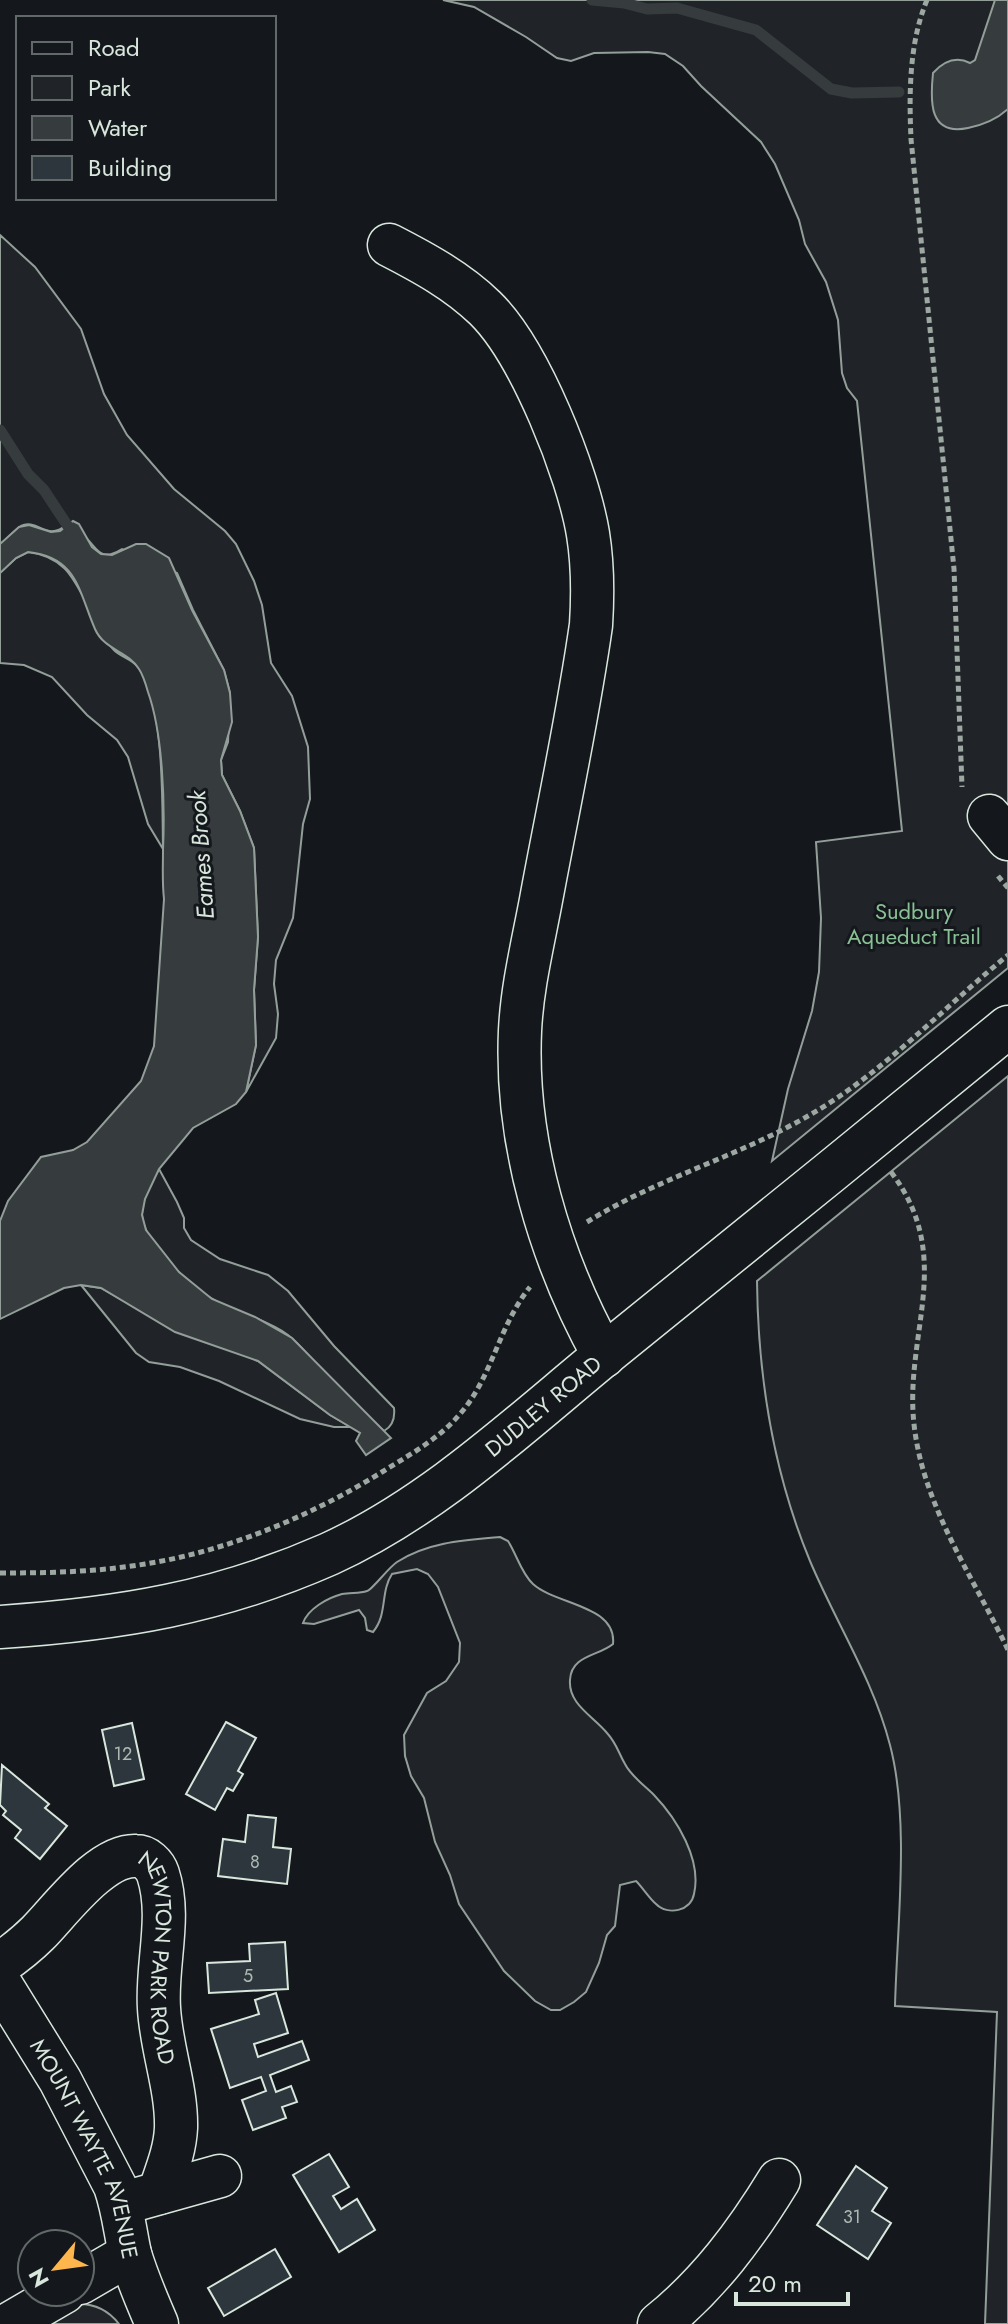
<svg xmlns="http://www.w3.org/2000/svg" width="1008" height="2324" font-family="Jost,sans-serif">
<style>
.green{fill:#202428;stroke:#939e99;stroke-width:2}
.water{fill:#363b3e;stroke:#939e99;stroke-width:2}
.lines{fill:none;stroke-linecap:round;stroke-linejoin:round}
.stream{stroke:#363b3e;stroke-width:11}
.building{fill:#2c363c;stroke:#d8e6dc;stroke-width:2}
.minor-casing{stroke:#d8e6dc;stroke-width:45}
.path{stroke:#9da8a2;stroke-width:5;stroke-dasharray:6 4;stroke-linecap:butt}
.minor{stroke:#14181c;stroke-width:42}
.labels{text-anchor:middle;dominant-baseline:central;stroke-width:6;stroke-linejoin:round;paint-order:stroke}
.number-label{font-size:18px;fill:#adbab4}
.park-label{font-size:22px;fill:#8ac095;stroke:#14181c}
.street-label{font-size:22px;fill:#d8e6dc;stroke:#14181c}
.water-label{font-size:24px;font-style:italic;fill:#d8e6dc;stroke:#14181c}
</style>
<rect width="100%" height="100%" fill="#14181c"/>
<g class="green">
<polygon points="443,0 1008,0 1008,968 772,1161 788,1089 812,1011 819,972 821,918 816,842 902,831 857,401 847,388 842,373 838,320 826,282 805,244 799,220 775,164 761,142 701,86 683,66 665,54 648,52 594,53 571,61 557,58 526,37 474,7"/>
<path d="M 0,235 L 35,267 L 81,329 L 104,394 L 127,435 L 174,489 L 225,531 L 236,544 L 254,581 L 262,605 L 271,663 L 292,696 L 308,747 L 310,799 L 303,824 L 293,918 L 276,960 L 274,984 L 278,1014 L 276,1038 L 246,1092 L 256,1045 L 254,990 L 258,937 L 254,848 L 240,811 L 222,775 L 221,760 L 228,742 L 230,693 L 224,670 L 193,610 L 177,573 L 122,549 C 99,563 98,548 84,536 C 79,531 72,528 66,525 C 47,542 37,518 21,526 C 14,530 7,540 0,544 Z"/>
<path d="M 28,552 C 70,557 76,586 94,617 C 100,627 105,641 113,649 C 120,657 131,658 138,667 C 165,703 162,804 163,849 L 148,824 L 128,757 L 117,740 L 87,715 L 52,677 L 24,665 L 0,663 L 0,573 L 16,558 Z"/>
<path d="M 1008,1076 L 1008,2324 L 985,2324 L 997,2012 L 895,2006 C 897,1926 910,1821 890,1745 C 873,1679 836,1623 810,1561 C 773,1472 758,1376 757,1281 Z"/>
<path d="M 159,1169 L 177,1202 L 184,1218 L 184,1228 L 191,1240 L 220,1259 L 268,1275 L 288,1291 L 334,1346 L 394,1408 C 395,1417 393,1426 384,1431 C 362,1412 342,1391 322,1370 C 311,1359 301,1345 288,1335 C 266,1319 240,1314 216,1301 C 193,1289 142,1242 142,1214 C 142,1198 152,1182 159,1169 Z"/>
<polygon points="81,1285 101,1288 142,1311 258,1361 330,1415 351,1427 334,1427 300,1419 219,1381 180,1367 149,1362 136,1353"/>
<path d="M 500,1537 L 508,1541 C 517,1555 521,1573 533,1584 C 556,1605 617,1605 613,1644 C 599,1656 571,1655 570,1680 C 568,1704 593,1716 607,1733 C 617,1744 618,1752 625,1764 C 631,1776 645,1786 654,1795 C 677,1819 702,1860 694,1894 C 691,1911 668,1916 656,1904 C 649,1898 643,1888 636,1881 L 620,1885 L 615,1926 L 607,1935 L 599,1963 L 586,1992 L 574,2002 L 560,2010 L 551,2010 L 535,2001 L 504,1971 L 459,1904 L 450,1875 L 435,1842 L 424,1798 L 411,1776 L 405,1756 L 404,1735 L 427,1693 L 446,1681 L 459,1662 L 460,1643 L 438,1587 L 428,1574 L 417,1569 L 392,1574 C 380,1592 388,1614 373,1632 L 367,1630 L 365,1618 L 359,1610 L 314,1624 L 303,1623 C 308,1609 327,1598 342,1594 C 350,1592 359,1594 367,1591 C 372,1590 388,1568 397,1562 C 428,1542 465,1540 500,1537 Z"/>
<path d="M 79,2304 C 96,2304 109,2311 119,2324 L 42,2324 Z"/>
</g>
<g class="water">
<path d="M 995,0 L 1008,0 L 1008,109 C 996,120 983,125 968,128 C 929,136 930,102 933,73 C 943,62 956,56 970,63 L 975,60 Z"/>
<path d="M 73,521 L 79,524 L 92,547 L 101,554 L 112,555 L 136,544 L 146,544 L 169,558 L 192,610 L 224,670 L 230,693 L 232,722 L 221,760 L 222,775 L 240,811 L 254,848 L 258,937 L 254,990 L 256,1045 L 246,1092 L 236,1104 L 193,1128 L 159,1169 L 145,1199 L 142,1215 L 146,1230 L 179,1272 L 212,1299 L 255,1317 L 292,1338 L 391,1438 L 366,1455 L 356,1441 L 360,1433 L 330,1415 L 258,1361 L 175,1332 L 101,1288 L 81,1285 L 64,1288 L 0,1319 L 0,1221 L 8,1201 L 41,1157 L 73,1150 L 87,1142 L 141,1081 L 154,1046 L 164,899 C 162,881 163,867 163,850 C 165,804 163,734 148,692 C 146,685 143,675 139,669 C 128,651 104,650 95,629 C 79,593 78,557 28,552 L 16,558 L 0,573 L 0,544 L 19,527 L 29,525 L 51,532 L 60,531 Z"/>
</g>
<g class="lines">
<g class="stream">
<polyline points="592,0 624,3 647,9 677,8 756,30 831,89 852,93 899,92"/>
<polyline points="0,430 28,474 44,490 75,537"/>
</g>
</g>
<g class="building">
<polygon points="226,1722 256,1738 238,1771 243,1774 233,1791 227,1788 215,1810 186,1794"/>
<polygon points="132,1723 144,1779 114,1786 102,1730"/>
<polygon points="2,1765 49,1804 45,1808 67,1826 40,1859 15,1838 21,1830 3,1815 6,1811 0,1805"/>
<polygon points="248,1815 276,1818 273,1847 291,1849 287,1884 218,1876 223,1839 245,1842"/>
<polygon points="285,1942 288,1989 209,1993 207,1963 250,1961 249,1944"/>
<polygon points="276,1993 288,2033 254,2044 258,2057 302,2041 309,2060 270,2075 276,2092 291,2086 297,2102 282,2107 286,2118 253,2130 242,2100 266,2091 261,2077 230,2088 211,2029 259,2014 255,2000"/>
<polygon points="329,2154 349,2187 333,2196 341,2209 357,2199 375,2230 339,2252 293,2175"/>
<polygon points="856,2166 887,2188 872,2211 891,2223 868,2259 817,2225"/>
<polygon points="275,2249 291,2277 224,2316 208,2288"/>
</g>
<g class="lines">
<defs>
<g id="minor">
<path d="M 389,245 C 424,263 457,281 485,308 C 530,352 578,473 588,534 C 593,565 593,594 591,625 C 578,717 558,808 541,900 C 533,943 522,987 520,1031 C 515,1142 550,1259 604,1356"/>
<polyline points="989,816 1008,839"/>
<path id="s1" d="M 0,1627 C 120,1619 218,1603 329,1554 C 434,1506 520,1424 608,1352 C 742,1244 875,1136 1008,1027"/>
<path id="s2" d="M 0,1964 C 13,1955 26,1945 38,1933 C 60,1911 101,1854 136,1856 C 146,1856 155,1865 158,1874 C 172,1917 156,1964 159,2008 C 161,2048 177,2088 176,2128 C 175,2151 166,2172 159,2193"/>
<path id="s3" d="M 0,1983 L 60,2080 L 115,2186 C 123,2209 125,2231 130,2254 C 137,2278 147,2301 157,2324"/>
<polyline points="138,2199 220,2176"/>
<polyline points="80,2283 130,2254"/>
<polyline points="9,2324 64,2292"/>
<path d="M 659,2324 C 709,2284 746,2234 779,2180"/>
</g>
</defs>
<use href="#minor" class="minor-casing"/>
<g class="path">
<path d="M 927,0 C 909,43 909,94 911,139 L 954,569 L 962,787"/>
<polyline points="998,876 1008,888"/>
<path d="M 891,1172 C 958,1260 901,1337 915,1432 C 926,1511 975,1580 1008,1650"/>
<path d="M 587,1222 C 656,1179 737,1157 808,1116 C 882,1074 942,1009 1008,955"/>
<path d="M 0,1573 C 49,1573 97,1572 145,1564 C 228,1551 311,1516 382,1472 C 409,1455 439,1439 460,1414 C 492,1378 499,1325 530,1287"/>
</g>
<use href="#minor" class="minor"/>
</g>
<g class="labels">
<g class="number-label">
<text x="123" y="1754">12</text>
<text x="255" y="1862">8</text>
<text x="248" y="1976">5</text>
<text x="852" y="2217">31</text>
</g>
<g class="park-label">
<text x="914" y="911">Sudbury<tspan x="914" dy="25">Aqueduct Trail</tspan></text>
</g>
<g class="street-label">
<text stroke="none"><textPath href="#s1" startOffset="600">DUDLEY ROAD</textPath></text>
<text stroke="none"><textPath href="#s2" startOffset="290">NEWTON PARK ROAD</textPath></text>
<text stroke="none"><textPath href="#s3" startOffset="188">MOUNT WAYTE AVENUE</textPath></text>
</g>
<g class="water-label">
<text transform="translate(201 855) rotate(-94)">Eames Brook</text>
</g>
</g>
<rect x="16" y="16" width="260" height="184" fill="#14181c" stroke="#626a69" stroke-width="2"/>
<rect x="32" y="42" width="40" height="12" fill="#14181c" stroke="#626a69" stroke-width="2"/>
<text x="88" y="56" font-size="24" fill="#d8e6dc">Road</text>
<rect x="32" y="76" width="40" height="24" fill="#202428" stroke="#626a69" stroke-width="2"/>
<text x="88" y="96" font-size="24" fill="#d8e6dc">Park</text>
<rect x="32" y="116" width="40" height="24" fill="#363b3e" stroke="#626a69" stroke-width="2"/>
<text x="88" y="136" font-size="24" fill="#d8e6dc">Water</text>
<rect x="32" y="156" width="40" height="24" fill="#2c363c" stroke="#626a69" stroke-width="2"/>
<text x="88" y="176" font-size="24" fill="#d8e6dc">Building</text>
<g transform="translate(56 2268) rotate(241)"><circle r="38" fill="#14181c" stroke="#626a69" stroke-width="2"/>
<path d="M0-6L14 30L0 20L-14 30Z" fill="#ffb74d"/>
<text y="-12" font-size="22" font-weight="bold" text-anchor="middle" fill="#d8e6dc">N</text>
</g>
<path d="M736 2292v12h112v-12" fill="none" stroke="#d8e6dc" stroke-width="4"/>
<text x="748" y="2292" font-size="24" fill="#d8e6dc" stroke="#14181c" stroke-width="6" paint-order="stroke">20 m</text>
</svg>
